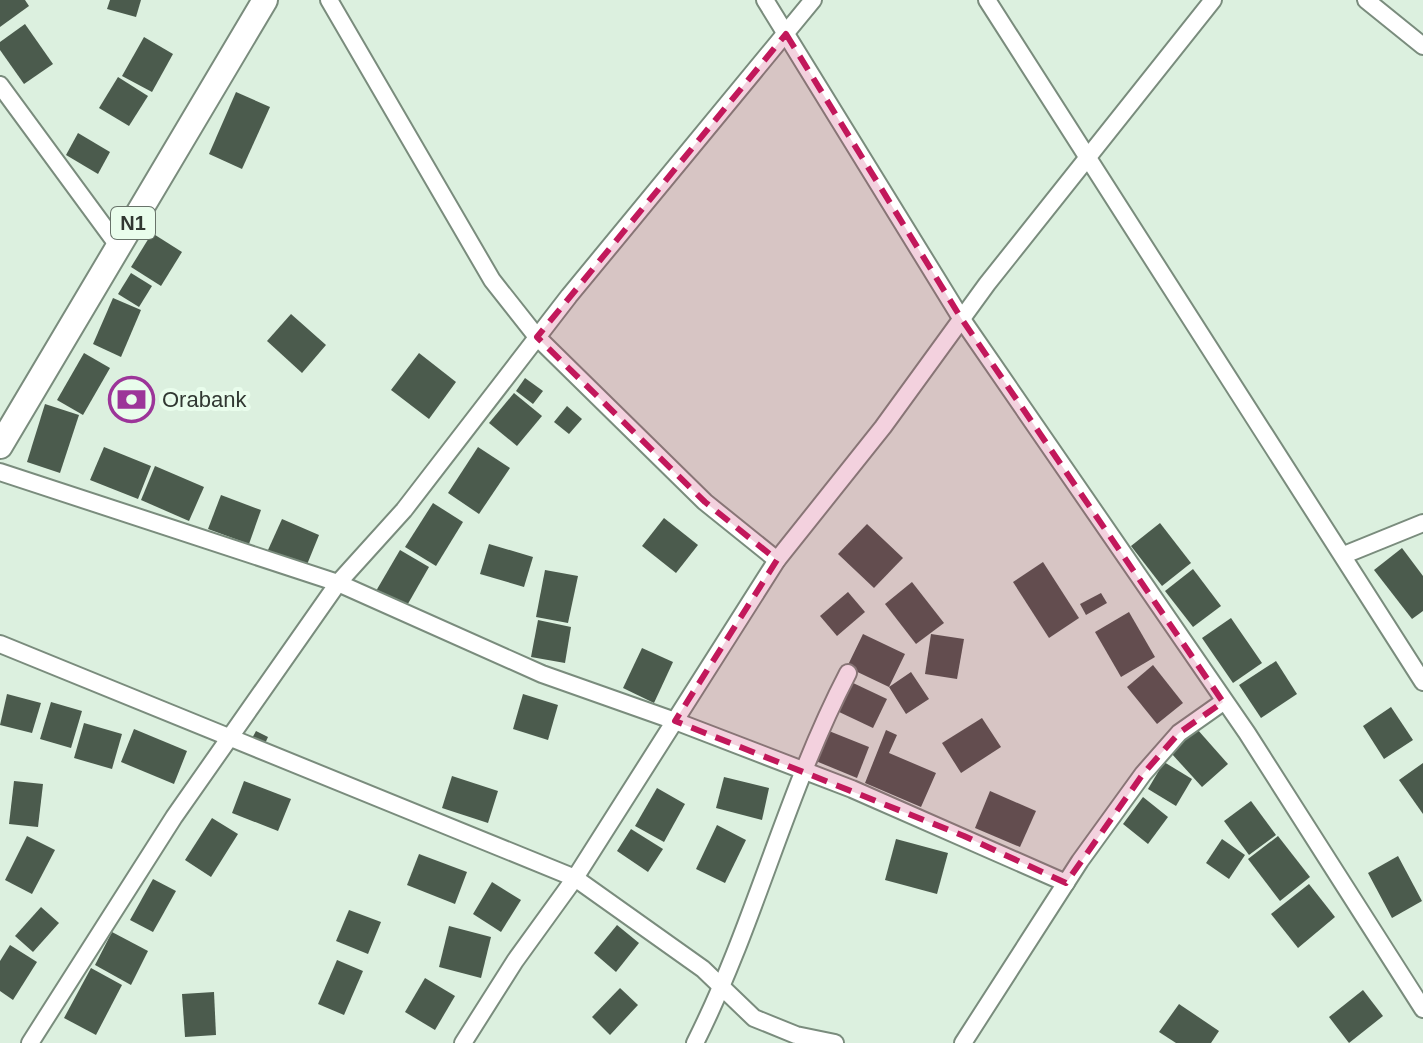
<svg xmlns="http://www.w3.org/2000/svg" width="1423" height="1043" font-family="Helvetica,sans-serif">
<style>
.building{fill:#4b5b4d}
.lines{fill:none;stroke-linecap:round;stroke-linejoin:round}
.street-casing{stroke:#7a8c7d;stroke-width:20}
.primary-casing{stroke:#7a8c7d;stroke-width:28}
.street{stroke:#fff;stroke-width:16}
.primary{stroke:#fff;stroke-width:24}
.marked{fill:#c2185b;fill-opacity:0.2;stroke:#c2185b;stroke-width:6;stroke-dasharray:16 10;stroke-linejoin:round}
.labels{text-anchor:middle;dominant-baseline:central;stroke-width:8;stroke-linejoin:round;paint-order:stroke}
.shield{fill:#e9fdec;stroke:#68736a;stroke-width:2}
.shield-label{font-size:20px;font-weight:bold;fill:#313832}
.poi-label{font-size:22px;fill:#313832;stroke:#e9fdec;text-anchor:start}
</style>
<rect width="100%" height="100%" fill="#dcf0df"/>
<g class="building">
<polygon points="0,0 25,0 29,6 0,27"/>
<polygon points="110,0 141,0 136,17 107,9"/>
<polygon points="25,24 53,64 24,84 0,50 0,42"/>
<polygon points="144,37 173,54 152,92 122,76"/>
<polygon points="118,77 148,96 129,126 99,108"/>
<polygon points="236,92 270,107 242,169 209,154"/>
<polygon points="78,133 110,152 98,174 66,155"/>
<polygon points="152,233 182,252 161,286 131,267"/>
<polygon points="131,273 152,286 139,307 118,294"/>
<polygon points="113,298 141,310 121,357 93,344"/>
<polygon points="291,314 326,345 302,373 267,341"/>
<polygon points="84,353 110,368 83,415 57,400"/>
<polygon points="419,353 456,382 429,419 391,390"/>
<polygon points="525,378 543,391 533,404 516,391"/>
<polygon points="514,393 542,416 517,446 489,423"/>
<polygon points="45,404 79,415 60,473 27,462"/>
<polygon points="567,406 582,419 569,434 554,422"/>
<polygon points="104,447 151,466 138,499 90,480"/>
<polygon points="478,447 510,468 479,514 448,493"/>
<polygon points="155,466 204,487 189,521 141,500"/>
<polygon points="221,495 261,510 249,544 208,529"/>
<polygon points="433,503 463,522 436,566 405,547"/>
<polygon points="664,518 698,545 676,573 642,546"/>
<polygon points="282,519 319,535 306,567 268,550"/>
<polygon points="1160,523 1191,563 1162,586 1131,546"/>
<polygon points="867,524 903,558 874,588 838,554"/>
<polygon points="489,544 533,557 524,587 480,574"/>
<polygon points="1402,548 1423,576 1423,611 1412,619 1374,570"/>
<polygon points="400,550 429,567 405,609 376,591"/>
<polygon points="1043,562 1079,618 1049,638 1013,582"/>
<polygon points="1193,569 1221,606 1193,627 1165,591"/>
<polygon points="545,570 578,576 568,623 536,617"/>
<polygon points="912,582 944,623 916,644 885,604"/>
<polygon points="848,592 865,612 837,636 820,616"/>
<polygon points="1101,593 1107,603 1086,615 1080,604"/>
<polygon points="1129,612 1155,657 1121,677 1095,632"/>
<polygon points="1231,618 1262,663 1233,683 1202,638"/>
<polygon points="538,620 571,627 565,663 531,657"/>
<polygon points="863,634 905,654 889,687 911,672 929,699 906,714 889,687 847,667"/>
<polygon points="931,634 964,639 957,679 925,674"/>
<polygon points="642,648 673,662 654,703 623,688"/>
<polygon points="1276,661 1297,694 1261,718 1239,685"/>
<polygon points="1153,665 1183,703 1157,724 1127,687"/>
<polygon points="851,682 887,699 873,728 837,711"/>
<polygon points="7,694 41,703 32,733 0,725"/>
<polygon points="523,694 558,705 548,740 513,729"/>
<polygon points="51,702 82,711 71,748 40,739"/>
<polygon points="1391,707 1413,740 1384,759 1363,726"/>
<polygon points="982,718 1001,747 961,773 942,743"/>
<polygon points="84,723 122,734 112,769 74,758"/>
<polygon points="134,729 187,751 174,784 121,762"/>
<polygon points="824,729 869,747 857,778 811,759"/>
<polygon points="1197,729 1228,764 1202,787 1171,753"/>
<polygon points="886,730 897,735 889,753 936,773 921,807 865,783"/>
<polygon points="256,731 268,737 263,748 250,742"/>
<polygon points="1164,762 1192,779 1176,806 1148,789"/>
<polygon points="1423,763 1423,814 1399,780"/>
<polygon points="452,776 498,791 488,823 442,808"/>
<polygon points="724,777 769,788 762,820 716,808"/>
<polygon points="14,781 43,784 38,827 9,824"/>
<polygon points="244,781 291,799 278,831 232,813"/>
<polygon points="657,788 685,804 664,842 635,826"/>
<polygon points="990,791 1036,811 1020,847 975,828"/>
<polygon points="1143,797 1168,817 1148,844 1123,824"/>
<polygon points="1251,801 1276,835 1249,855 1224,821"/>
<polygon points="212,818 238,834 211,877 185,860"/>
<polygon points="717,825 746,840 725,883 696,869"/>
<polygon points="631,829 663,849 648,872 617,851"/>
<polygon points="27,836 55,850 32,894 5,880"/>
<polygon points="1278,836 1310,877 1280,901 1248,859"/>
<polygon points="896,839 948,853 937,894 885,880"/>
<polygon points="1222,839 1245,855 1229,879 1206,863"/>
<polygon points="419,854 467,872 455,904 407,885"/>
<polygon points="1398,856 1422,901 1392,918 1368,873"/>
<polygon points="153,879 176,891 153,932 130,920"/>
<polygon points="492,882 521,900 501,932 473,914"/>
<polygon points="1309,884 1335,917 1298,948 1271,914"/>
<polygon points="41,907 59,923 33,952 15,936"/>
<polygon points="349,910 381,922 368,954 336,941"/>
<polygon points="617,925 639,943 616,972 594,953"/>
<polygon points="449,926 491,937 481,978 439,967"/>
<polygon points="112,932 148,951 131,985 95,965"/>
<polygon points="10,945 37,962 13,1000 0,991 0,961"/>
<polygon points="337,960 363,971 344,1015 318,1004"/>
<polygon points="91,968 122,985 96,1035 64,1018"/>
<polygon points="425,978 455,996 435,1030 405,1012"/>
<polygon points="620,988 638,1005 610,1035 592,1017"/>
<polygon points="1363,990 1383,1016 1349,1043 1329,1017"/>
<polygon points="214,992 216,1035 185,1037 182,994"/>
<polygon points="1179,1004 1219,1031 1211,1043 1176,1043 1159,1032"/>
</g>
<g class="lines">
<defs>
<g id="street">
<polyline points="329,0 492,280 537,337 705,502 777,560"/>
<polyline points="765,0 961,318 1247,733 1423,1009"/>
<polyline points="987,0 1423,682"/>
<polyline points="1366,0 1423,46"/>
<polyline points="0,85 119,247"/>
<polyline points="0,472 338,583 542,674 675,721 852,789 1066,883"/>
<polyline points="1344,555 1423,523"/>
<polyline points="0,644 575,878 703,969 754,1018 796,1035 835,1043"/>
<polyline points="30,1043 174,817 338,583 404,510 569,296 813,0"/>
<polyline points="463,1043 515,961 575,878 777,560 883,427 987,284 1213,0"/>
<path d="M 695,1043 C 755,924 786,792 848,673"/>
<polyline points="963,1043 1080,861 1143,774 1179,733 1223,702"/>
</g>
<polyline id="primary" points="0,446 265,0"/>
</defs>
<use href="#street" class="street-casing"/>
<use href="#primary" class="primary-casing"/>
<use href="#street" class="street"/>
<use href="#primary" class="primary"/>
</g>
<path class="marked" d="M 786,34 L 961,318 L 1223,702 L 1179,733 L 1143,774 L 1066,883 L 964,836 L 675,721 L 777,560 L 705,502 L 537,337 Z"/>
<defs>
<symbol id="bank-ring" viewBox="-11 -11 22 22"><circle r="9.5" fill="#e9fdec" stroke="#9c3599" stroke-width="1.5"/><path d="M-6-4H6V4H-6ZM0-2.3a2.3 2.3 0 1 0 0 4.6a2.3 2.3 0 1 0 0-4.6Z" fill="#9c3599"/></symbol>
</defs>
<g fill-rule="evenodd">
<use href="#bank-ring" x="106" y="374" width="51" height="51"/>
</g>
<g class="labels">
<rect class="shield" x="111" y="207" width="44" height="32" rx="6"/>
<g class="shield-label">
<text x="133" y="223">N1</text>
</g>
<g class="poi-label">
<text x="162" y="399">Orabank</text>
</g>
</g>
</svg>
